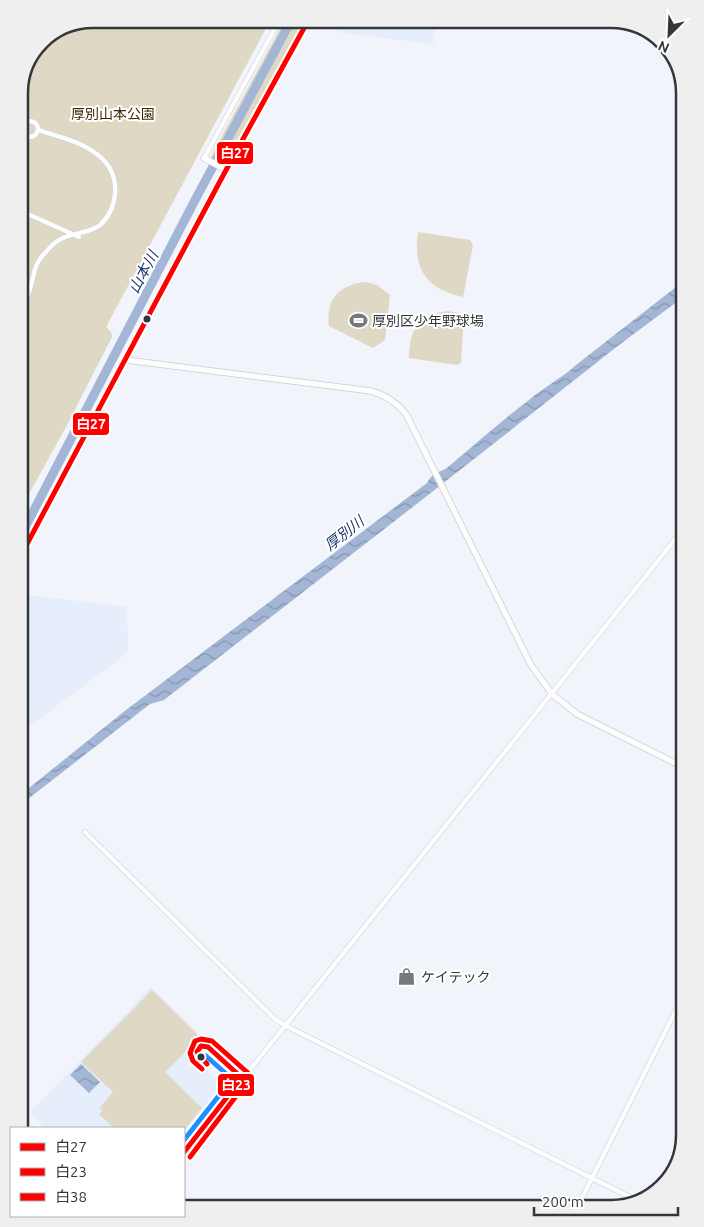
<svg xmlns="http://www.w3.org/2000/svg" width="704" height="1227" font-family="Ubuntu,'Noto Sans JP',sans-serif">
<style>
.built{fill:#e6edfb}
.park{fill:#ded8c5}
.water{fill:url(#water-waves)}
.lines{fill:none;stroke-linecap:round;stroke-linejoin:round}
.river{stroke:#a4b6d6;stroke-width:9}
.street-casing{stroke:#cbced2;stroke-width:5.5}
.secondary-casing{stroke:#cbced2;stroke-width:7}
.street{stroke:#fdfdfe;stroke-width:4.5}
.secondary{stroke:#fdfdfe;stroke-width:5.5}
.bus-1-casing{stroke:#fff;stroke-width:9}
.bus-2-casing{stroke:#fff;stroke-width:9}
.bus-3-casing{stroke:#fff;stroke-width:9}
.bus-4-casing{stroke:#fff;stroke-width:9}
.bus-1{stroke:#f00;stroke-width:5}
.bus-2{stroke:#f00;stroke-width:5}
.bus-3{stroke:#f00;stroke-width:5}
.bus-4{stroke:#1e90ff;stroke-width:5}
.bus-dot{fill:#33363b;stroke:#fff;stroke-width:2}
.labels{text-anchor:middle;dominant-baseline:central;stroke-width:4;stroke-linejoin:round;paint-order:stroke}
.park-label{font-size:14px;fill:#392c01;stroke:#fff}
.poi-label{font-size:14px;fill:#33363b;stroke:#fff;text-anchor:start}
.water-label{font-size:15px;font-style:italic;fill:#1d386f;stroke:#fff}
.rim{fill:none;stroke:#33363b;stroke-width:2.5}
.line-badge{stroke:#fff;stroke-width:2}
.badge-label{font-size:14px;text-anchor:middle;font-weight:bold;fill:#fff}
</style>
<defs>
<pattern id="water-waves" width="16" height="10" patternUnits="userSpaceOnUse" patternTransform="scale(1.25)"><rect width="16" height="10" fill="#a4b6d6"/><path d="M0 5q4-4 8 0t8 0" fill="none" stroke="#8695af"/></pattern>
</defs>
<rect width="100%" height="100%" fill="#f1f4fa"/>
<g class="built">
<polygon points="317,19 436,19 433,44 341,33"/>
<polygon points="19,594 127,607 128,652 19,734"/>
<polygon points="151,987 201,1036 187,1051 223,1087 184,1135 184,1128 45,1128 30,1113"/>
</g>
<g class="park">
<polygon points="92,19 271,19 106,327 111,332 112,337 66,427 19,512 19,88 41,40"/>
<polygon points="285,19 306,19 228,168 210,158"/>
<path d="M 418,232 L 470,240 L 473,245 L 463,297 C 426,289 413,269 418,232 Z"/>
<path d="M 366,282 L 377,285 L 390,295 L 385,340 L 373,348 L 329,326 C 325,299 340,284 366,282 Z"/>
<path d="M 448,311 L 464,314 L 461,363 L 457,365 L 409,358 C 409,329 420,314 448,311 Z"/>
<polygon points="152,990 200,1037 165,1072 202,1108 184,1130 184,1128 114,1128 99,1114 102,1111 100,1107 113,1092 81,1062"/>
</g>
<g class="water">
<path d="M 685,280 L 685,295 L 678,301 L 619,345 L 432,492 L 164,700 L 150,704 L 19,806 L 19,796 L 126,710 L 427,483 C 432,472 440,473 448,467 C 475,445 501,421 529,400 C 544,387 562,378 576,365 Z"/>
<polygon points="81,1064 100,1082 89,1093 70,1075"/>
</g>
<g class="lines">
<polyline class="river" points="19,539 194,202 292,19"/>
<defs>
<g id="street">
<circle cx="30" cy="129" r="8"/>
<polyline points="19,156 27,137"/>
<polyline points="204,158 280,19"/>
<polyline points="19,210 79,237"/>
<path d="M 19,313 C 23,305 27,297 30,289 C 34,276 34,264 44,254 C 49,248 54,242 61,239 C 73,232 89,234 100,225 C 109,217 114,205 115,194 C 119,151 71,140 38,130"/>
<polyline points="19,356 21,340 19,333"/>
<polyline points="85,832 275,1019 286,1026 640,1202"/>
<polyline points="184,1152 685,527"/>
<polyline points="577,1208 685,992"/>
</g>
<g id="secondary">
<polyline points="204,158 226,170"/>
<path d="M 126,360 L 371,391 C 386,395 396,402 406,414 L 531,665 L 552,694 L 577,714 L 685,768"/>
<polyline points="19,559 226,170 309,19"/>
</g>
</defs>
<use href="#street" class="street-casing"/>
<use href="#secondary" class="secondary-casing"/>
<use href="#street" class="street"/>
<use href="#secondary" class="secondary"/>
<defs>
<polyline id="bus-1" points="19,559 226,170 309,19"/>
<polyline id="bus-2" points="184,1152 242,1078 208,1047 201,1046 197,1052 207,1064"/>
<polyline id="bus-3" points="190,1157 249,1079 248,1073 212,1041 201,1039 195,1041 190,1053 193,1061 202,1069"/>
<polyline id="bus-4" points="184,1140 232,1079 206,1056"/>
</defs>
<use href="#bus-1" class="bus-1-casing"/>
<use href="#bus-2" class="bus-2-casing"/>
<use href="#bus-3" class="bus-3-casing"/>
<use href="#bus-4" class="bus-4-casing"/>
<use href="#bus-1" class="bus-1"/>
<use href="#bus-2" class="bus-2"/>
<use href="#bus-3" class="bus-3"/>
<use href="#bus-4" class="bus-4"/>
</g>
<defs>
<symbol id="stadium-bare" viewBox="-9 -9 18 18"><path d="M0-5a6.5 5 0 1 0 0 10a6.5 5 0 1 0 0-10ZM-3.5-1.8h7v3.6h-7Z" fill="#76787e" stroke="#fff" stroke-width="2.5" paint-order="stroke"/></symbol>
<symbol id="shop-bare" viewBox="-9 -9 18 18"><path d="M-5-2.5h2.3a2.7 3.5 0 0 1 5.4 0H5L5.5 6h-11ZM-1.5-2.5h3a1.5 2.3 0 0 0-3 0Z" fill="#76787e" stroke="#fff" stroke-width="2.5" paint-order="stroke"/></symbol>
</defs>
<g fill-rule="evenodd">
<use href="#stadium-bare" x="346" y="308" width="25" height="25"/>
<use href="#shop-bare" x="394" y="964" width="25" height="25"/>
</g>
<g class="bus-dot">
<circle cx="147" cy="319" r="4.5"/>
<circle cx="201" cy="1057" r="4.5"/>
</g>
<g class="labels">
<g class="park-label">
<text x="113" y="114">厚別山本公園</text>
</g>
<g class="poi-label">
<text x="372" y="321">厚別区少年野球場</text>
<text x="421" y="977">ケイテック</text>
</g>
<g class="water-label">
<text transform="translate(143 272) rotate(-62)">山本川</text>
<text transform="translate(344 533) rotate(-38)">厚別川</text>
</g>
</g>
<path d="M0 0H704V1227H0ZM93 28H611A65 65 0 0 1 676 93V1135A65 65 0 0 1 611 1200H93A65 65 0 0 1 28 1135V93A65 65 0 0 1 93 28Z" fill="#efefef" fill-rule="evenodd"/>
<path class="rim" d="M93 28H611A65 65 0 0 1 676 93V1135A65 65 0 0 1 611 1200H93A65 65 0 0 1 28 1135V93A65 65 0 0 1 93 28Z"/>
<g class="line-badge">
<rect x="216" y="141" width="38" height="24" rx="5" fill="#f00"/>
<rect x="72" y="412" width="38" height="24" rx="5" fill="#f00"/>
<rect x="217" y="1073" width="38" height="24" rx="5" fill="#f00"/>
</g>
<g class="badge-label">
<text x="235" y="158">白27</text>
<text x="91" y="429">白27</text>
<text x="236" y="1090">白23</text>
</g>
<rect x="10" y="1127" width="175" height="90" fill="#ffffff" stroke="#adafb1"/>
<rect x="20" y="1143" width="25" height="8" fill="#ff0000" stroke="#adafb1"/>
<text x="55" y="1152" font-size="15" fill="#33363b">白27</text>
<rect x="20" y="1168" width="25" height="8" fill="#ff0000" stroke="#adafb1"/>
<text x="55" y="1177" font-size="15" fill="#33363b">白23</text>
<rect x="20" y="1193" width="25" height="8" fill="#ff0000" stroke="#adafb1"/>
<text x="55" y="1202" font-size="15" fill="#33363b">白38</text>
<g transform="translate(669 35) rotate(204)" stroke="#ffffff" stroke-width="4" paint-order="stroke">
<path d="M0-4L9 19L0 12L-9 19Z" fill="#33363b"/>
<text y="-8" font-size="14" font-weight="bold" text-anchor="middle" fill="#33363b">N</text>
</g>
<path d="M534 1207v8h144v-8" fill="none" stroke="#33363b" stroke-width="2.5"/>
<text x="542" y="1207" font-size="15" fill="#33363b" stroke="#ffffff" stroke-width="4" paint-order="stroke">200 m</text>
</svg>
